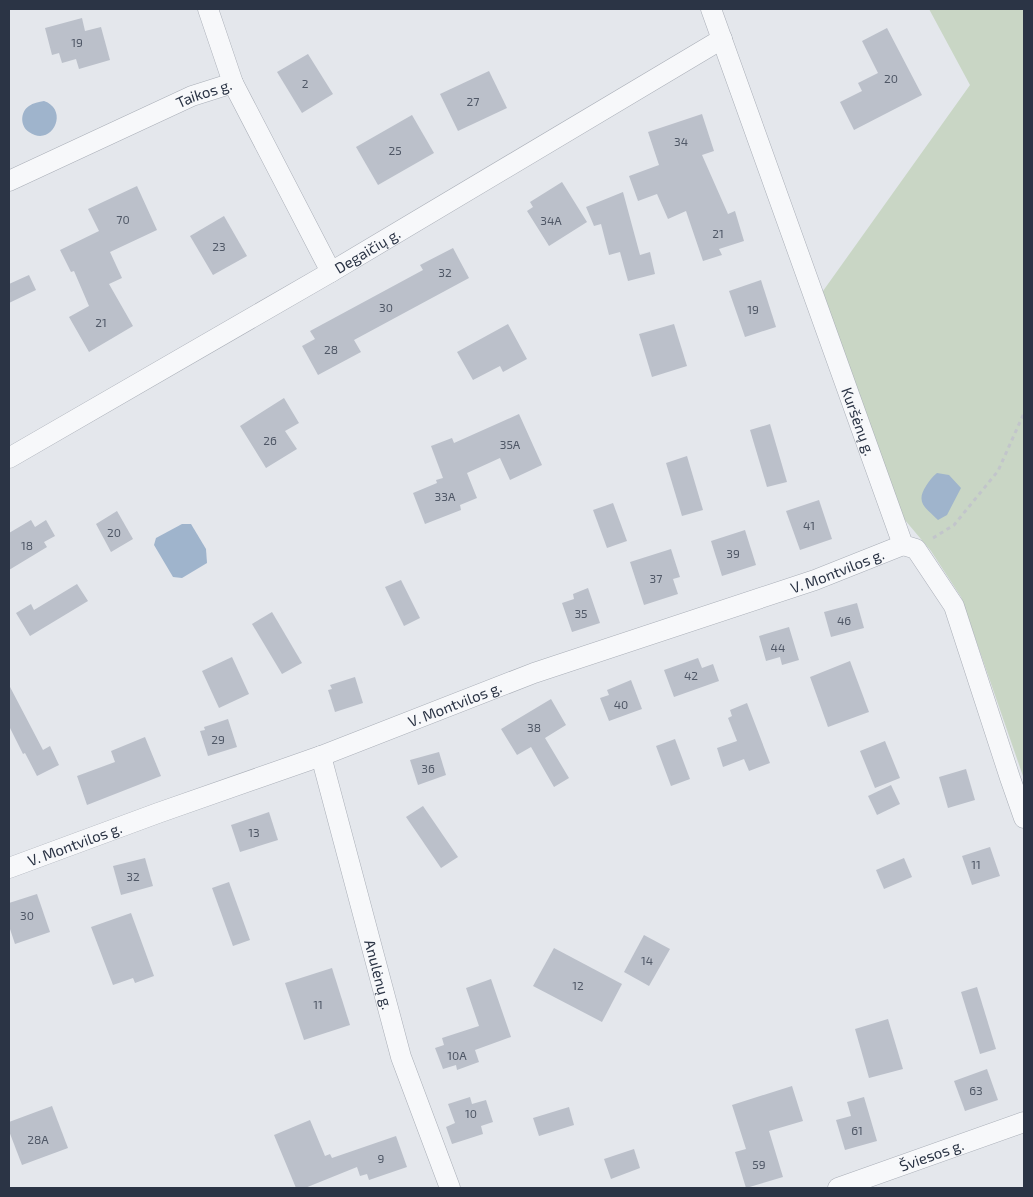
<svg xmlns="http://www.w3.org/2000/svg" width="1033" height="1197" font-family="'Exo 2',sans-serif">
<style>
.green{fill:#c9d6c5}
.water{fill:#9fb4cc}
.building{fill:#bbc0ca}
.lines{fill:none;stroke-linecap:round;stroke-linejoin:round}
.minor-casing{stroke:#a9aeb7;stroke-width:21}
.path{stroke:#c2c5cb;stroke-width:3;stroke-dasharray:4 4;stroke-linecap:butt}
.minor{stroke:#f7f8fa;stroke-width:20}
.labels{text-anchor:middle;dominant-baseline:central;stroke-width:4;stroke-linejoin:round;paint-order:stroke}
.number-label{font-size:12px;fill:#4f5766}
.street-label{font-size:15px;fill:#2b3445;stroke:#f4f6f9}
</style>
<rect width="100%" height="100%" fill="#e4e7ec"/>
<polygon class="green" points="929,9 1024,9 1024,779 961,597 931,551 899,513 818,298 970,85"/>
<g class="water">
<path d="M 44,101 C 70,110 52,148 29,132 C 20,126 20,112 29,106 C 33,103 39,102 44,101 Z"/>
<path d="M 937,473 L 949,475 L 961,488 L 947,515 L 938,520 C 926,508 915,503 926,486 C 929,481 932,477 937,473 Z"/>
<polygon points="182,524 191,524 206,549 207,563 182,578 173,577 154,545 156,538"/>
</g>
<g class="building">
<polygon points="82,18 85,31 101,27 110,60 79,69 76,59 62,63 59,53 52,55 45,28"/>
<polygon points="887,28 922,95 854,130 840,102 862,91 858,83 878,73 862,41"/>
<polygon points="308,54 333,94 302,113 277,72"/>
<polygon points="489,71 507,108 458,131 440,94"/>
<polygon points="702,114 714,151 702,155 728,214 735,211 744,241 719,249 722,255 703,261 686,211 668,219 657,194 638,201 629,176 659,165 648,132"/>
<polygon points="412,115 434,153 378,185 356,147"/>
<polygon points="562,182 587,222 549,246 527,211 533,207 530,202"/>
<polygon points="137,186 157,230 110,252 122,278 109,284 133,326 89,352 69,317 89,306 74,271 71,272 60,250 99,231 88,209"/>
<polygon points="623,192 640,255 650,252 655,274 628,281 620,252 609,255 601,224 594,226 586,207"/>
<polygon points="224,216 247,256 213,275 190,236"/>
<polygon points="453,248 469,278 354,340 361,352 318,375 302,346 315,339 310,331 423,270 420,265"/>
<polygon points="29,275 36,290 9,303 9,284"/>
<polygon points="761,280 776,327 745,337 729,291"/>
<polygon points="508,324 527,359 503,372 500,366 473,380 457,352"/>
<polygon points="674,324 687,366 652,377 639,334"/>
<polygon points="284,398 299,423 285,431 297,449 266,468 240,426"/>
<polygon points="519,414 542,465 510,480 500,458 467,473 477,498 460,505 461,510 425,524 413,493 437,483 436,480 443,478 431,446 452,438 454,443"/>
<polygon points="770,424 787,482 767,487 750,430"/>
<polygon points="687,456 703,510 682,516 666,463"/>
<polygon points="819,500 832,539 800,550 786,511"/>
<polygon points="613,503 627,541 607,548 593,510"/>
<polygon points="117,511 133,539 111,552 96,524"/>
<polygon points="31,520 35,527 46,520 55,536 44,542 47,547 9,570 9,533"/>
<polygon points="745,530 756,565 722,576 711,541"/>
<polygon points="671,549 680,577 673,579 678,594 644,605 630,562"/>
<polygon points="401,580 420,618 404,626 385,587"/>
<polygon points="77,584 88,601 30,636 16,613 31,604 34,610"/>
<polygon points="588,588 600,623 572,632 562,603 574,599 573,594"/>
<polygon points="857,603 864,628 831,637 824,612"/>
<polygon points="272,612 302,663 282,674 252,624"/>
<polygon points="789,627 799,660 782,665 780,657 766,661 759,636"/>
<polygon points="232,657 249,694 219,708 202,671"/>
<polygon points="698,658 702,668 713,664 719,681 674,697 664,670"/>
<polygon points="850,661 869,712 828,727 810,677"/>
<polygon points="355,677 363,703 335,712 328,690 332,689 330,685"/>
<polygon points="631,680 642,709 609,721 600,698 609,695 607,690"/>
<polygon points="9,685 43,750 50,746 59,765 37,776 25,753 23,754 9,726"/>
<polygon points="551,699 566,725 545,738 569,778 554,787 531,747 517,755 501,729"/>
<polygon points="747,703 770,763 749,771 744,759 723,767 717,748 737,741 728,718 732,716 730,710"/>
<polygon points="228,719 237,747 208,756 200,731 205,730 204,727"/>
<polygon points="145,737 161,776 87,805 77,776 115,762 111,751"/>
<polygon points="675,739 690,779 671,786 656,746"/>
<polygon points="885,741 900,778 875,788 860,751"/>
<polygon points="439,752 446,775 418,785 410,760"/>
<polygon points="966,769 975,800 948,808 939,777"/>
<polygon points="891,785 900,804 877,815 868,796"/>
<polygon points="423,806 458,857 441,868 406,817"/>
<polygon points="269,812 278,840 240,852 231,825"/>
<polygon points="990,847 1000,876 972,885 962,856"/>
<polygon points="145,858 153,886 121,895 113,866"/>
<polygon points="904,858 912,877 884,889 876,870"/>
<polygon points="229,882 250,940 233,946 212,888"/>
<polygon points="37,894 50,932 15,944 9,926 9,903"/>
<polygon points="131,913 154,976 135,983 133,978 113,985 91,927"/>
<polygon points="644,935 670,949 649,986 624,972"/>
<polygon points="554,948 622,984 602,1022 533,986"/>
<polygon points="332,968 350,1025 304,1040 285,983"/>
<polygon points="491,979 511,1037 475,1050 479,1062 457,1070 456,1065 443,1069 435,1048 444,1045 442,1038 479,1026 466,988"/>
<polygon points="977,987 996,1049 980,1054 961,992"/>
<polygon points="888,1019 903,1069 869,1078 855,1029"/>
<polygon points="987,1069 998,1100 965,1111 954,1081"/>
<polygon points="792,1086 803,1121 769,1131 783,1177 746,1188 735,1152 746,1149 732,1105"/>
<polygon points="470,1097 472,1104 486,1100 493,1122 481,1126 483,1134 452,1144 446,1127 455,1123 448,1104"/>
<polygon points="864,1097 877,1141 845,1150 836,1120 851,1116 847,1102"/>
<polygon points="52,1106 68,1148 22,1165 9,1131 9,1122"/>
<polygon points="569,1107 574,1125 539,1136 533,1118"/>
<polygon points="310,1120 325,1156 330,1154 332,1158 396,1136 407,1167 369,1180 367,1174 360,1176 357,1167 305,1188 296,1188 274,1135"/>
<polygon points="634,1149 640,1168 611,1179 604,1159"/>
</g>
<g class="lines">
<defs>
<g id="minor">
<polyline points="208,9 233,83"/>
<path id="s1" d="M 711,9 L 903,545 L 916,549 L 954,606 L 1010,778 L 1024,818"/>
<path id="s2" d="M 9,181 L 192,96 L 233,83 L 331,272"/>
<path id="s3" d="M 9,458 L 331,272 L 722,39"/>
<path id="s4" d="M 321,756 L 401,1057 L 450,1188"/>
<path id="s5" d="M 9,868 L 158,813 L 321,756 L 534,673 L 815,580 L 903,545"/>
<path id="s6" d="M 838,1188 L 1024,1122"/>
</g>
</defs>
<use href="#minor" class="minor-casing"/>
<polyline class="path" points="933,538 954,525 998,471 1024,413"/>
<use href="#minor" class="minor"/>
</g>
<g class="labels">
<g class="number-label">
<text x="77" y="42">19</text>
<text x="891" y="78">20</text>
<text x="305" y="83">2</text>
<text x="473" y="101">27</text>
<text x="681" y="141">34</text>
<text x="395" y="150">25</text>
<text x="123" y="219">70</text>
<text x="551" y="220">34A</text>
<text x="718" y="233">21</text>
<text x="219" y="246">23</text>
<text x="445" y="272">32</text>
<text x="386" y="307">30</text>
<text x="753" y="309">19</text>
<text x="101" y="322">21</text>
<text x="331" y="349">28</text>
<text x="270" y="440">26</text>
<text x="510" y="444">35A</text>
<text x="445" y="496">33A</text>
<text x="809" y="525">41</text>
<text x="114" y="532">20</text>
<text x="27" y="545">18</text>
<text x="733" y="553">39</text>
<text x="656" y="578">37</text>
<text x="581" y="613">35</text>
<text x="844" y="620">46</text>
<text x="778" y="647">44</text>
<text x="691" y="675">42</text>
<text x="621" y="704">40</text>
<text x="534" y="727">38</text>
<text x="218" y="739">29</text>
<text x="428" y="768">36</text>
<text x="254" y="832">13</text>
<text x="976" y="864">11</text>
<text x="133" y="876">32</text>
<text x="27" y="915">30</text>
<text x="647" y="960">14</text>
<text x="578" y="985">12</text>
<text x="318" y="1004">11</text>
<text x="457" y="1055">10A</text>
<text x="976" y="1090">63</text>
<text x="471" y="1113">10</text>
<text x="857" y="1130">61</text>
<text x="38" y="1139">28A</text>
<text x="381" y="1158">9</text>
<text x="759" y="1164">59</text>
</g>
<g class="street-label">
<text stroke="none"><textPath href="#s2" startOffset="214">Taikos g.</textPath></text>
<text stroke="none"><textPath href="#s3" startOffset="414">Degaičių g.</textPath></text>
<text stroke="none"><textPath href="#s1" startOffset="438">Kuršėnų g.</textPath></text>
<text stroke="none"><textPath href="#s5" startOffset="880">V. Montvilos g.</textPath></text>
<text stroke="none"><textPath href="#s5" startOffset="475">V. Montvilos g.</textPath></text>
<text stroke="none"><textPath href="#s5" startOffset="70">V. Montvilos g.</textPath></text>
<text stroke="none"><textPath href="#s4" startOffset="226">Anulėnų g.</textPath></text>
<text stroke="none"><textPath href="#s6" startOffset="99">Šviesos g.</textPath></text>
</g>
</g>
<rect width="1033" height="1197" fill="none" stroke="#2b3445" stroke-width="20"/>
</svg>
